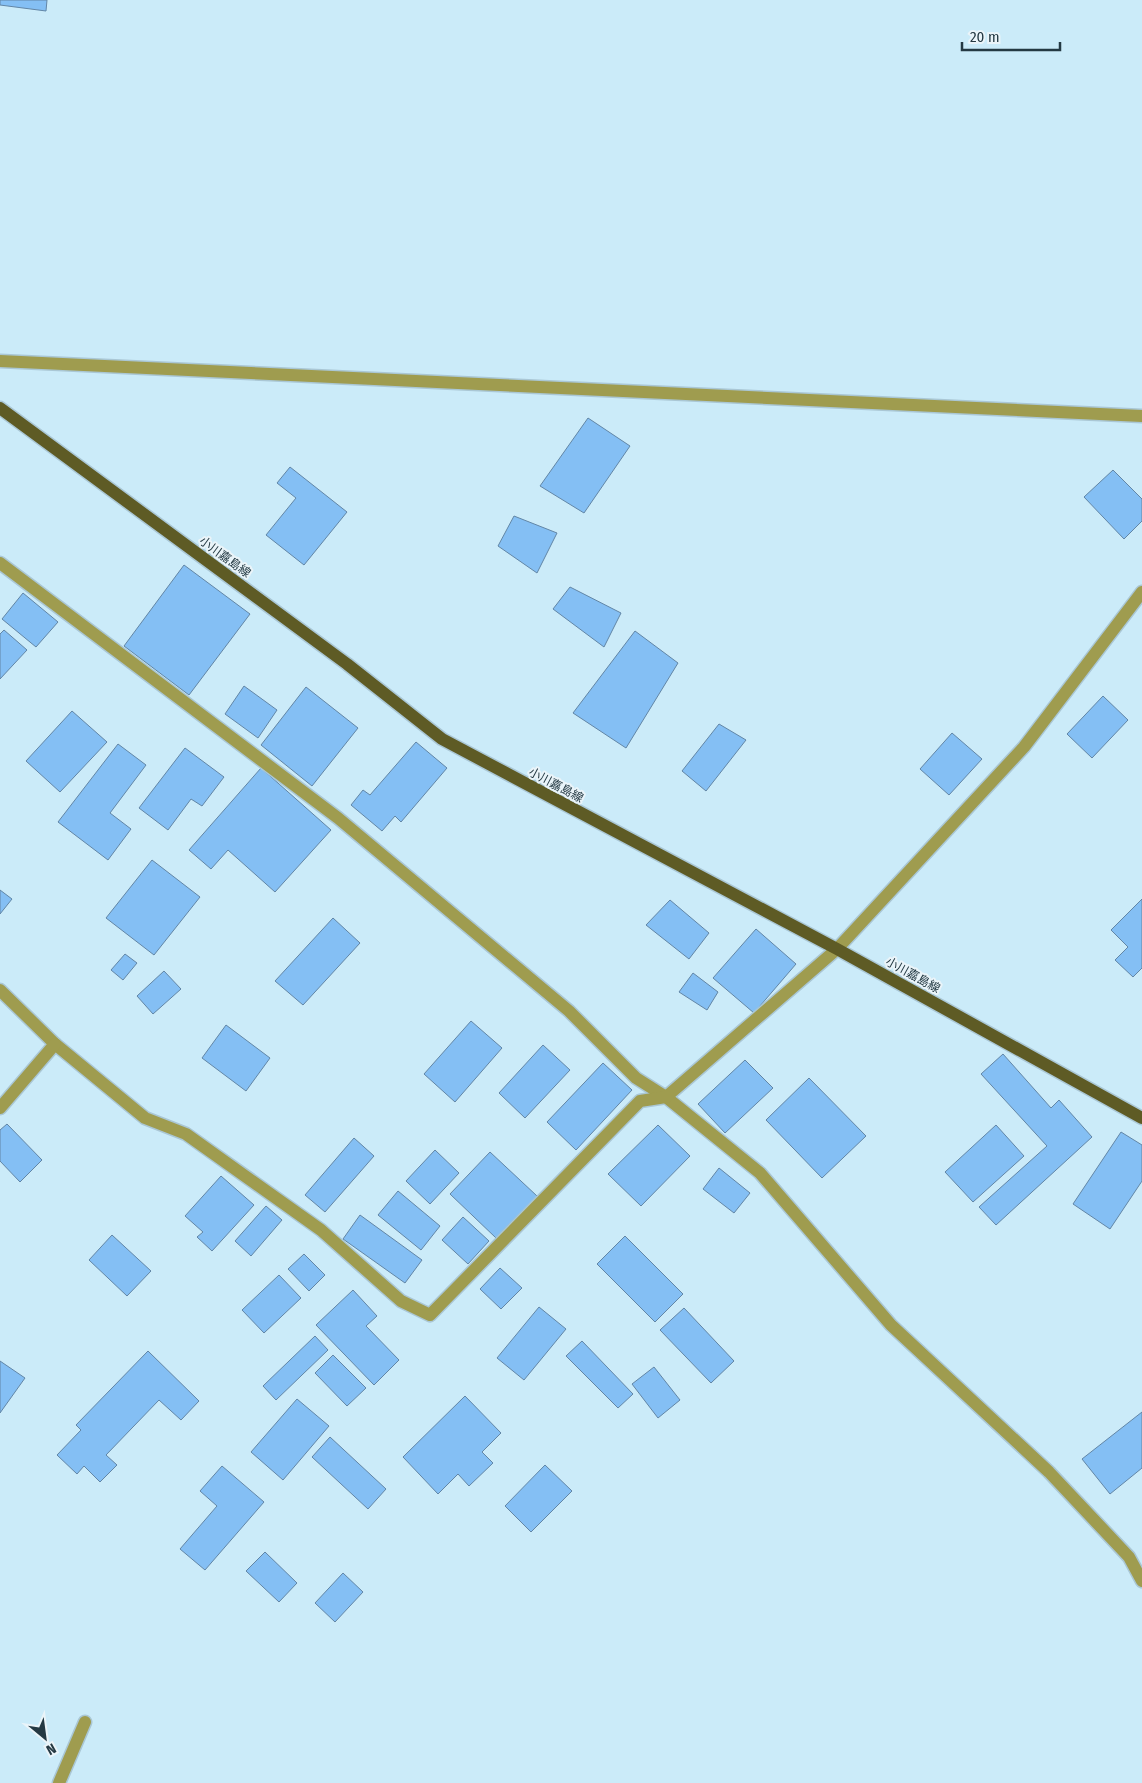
<svg xmlns="http://www.w3.org/2000/svg" width="1142" height="1783" font-family="'Fira Sans Condensed','Noto Sans JP',sans-serif">
<style>
.building{fill:#84bff4;stroke:#6286a6}
.lines{fill:none;stroke-linecap:round;stroke-linejoin:round}
.minor-casing{stroke:#aac7d5;stroke-width:15}
.primary-casing{stroke:#aac7d5;stroke-width:15}
.minor{stroke:#9f9c4f;stroke-width:12}
.primary{stroke:#5e5b25;stroke-width:12}
.labels{text-anchor:middle;dominant-baseline:central;stroke-width:4;stroke-linejoin:round;paint-order:stroke}
.street-label{font-size:12px;fill:#243943;stroke:#eaf4f9}
</style>
<rect width="100%" height="100%" fill="#cbebf9"/>
<g class="building">
<polygon points="0,0 47,0 46,11 0,5"/>
<polygon points="588,418 630,446 584,513 540,486"/>
<polygon points="290,467 347,512 304,565 266,535 296,498 277,483"/>
<polygon points="1113,470 1142,499 1142,521 1124,539 1084,497"/>
<polygon points="514,516 557,533 537,573 498,546"/>
<polygon points="184,565 250,614 189,695 124,646"/>
<polygon points="570,587 621,613 604,647 553,609"/>
<polygon points="23,593 58,622 36,647 2,619"/>
<polygon points="4,630 27,650 0,679 0,634"/>
<polygon points="635,631 678,663 626,748 573,713"/>
<polygon points="244,686 277,710 258,738 225,714"/>
<polygon points="306,687 358,728 312,786 261,745"/>
<polygon points="1103,696 1128,720 1092,758 1067,734"/>
<polygon points="72,711 107,742 60,792 26,761"/>
<polygon points="719,724 746,740 706,791 682,771"/>
<polygon points="952,733 982,759 949,795 920,769"/>
<polygon points="416,742 447,768 401,822 395,816 382,831 351,805 363,790 370,795"/>
<polygon points="118,744 146,765 110,813 131,829 108,860 58,822"/>
<polygon points="185,748 224,777 202,806 191,799 168,830 139,808"/>
<polygon points="261,768 331,830 275,892 228,850 211,869 189,850"/>
<polygon points="152,860 200,897 154,955 106,918"/>
<polygon points="0,890 12,899 0,914"/>
<polygon points="1142,899 1142,968 1133,977 1115,960 1128,947 1111,930"/>
<polygon points="670,900 709,933 689,959 646,925"/>
<polygon points="333,918 360,943 303,1005 275,981"/>
<polygon points="756,929 796,964 754,1013 713,978"/>
<polygon points="125,954 137,963 123,980 111,970"/>
<polygon points="164,971 181,989 153,1014 137,996"/>
<polygon points="693,973 718,992 707,1010 679,992"/>
<polygon points="471,1021 502,1048 455,1102 424,1074"/>
<polygon points="226,1025 270,1058 246,1091 202,1058"/>
<polygon points="543,1045 570,1070 525,1118 499,1093"/>
<polygon points="1003,1054 1051,1108 1059,1100 1092,1137 996,1225 979,1207 1047,1146 981,1074"/>
<polygon points="745,1060 773,1088 725,1133 698,1104"/>
<polygon points="603,1063 632,1090 576,1150 547,1122"/>
<polygon points="809,1078 866,1136 822,1178 766,1120"/>
<polygon points="7,1124 42,1160 20,1182 0,1161 0,1130"/>
<polygon points="658,1125 690,1156 641,1206 608,1174"/>
<polygon points="996,1125 1024,1156 973,1202 945,1172"/>
<polygon points="1121,1132 1142,1145 1142,1181 1110,1229 1073,1204"/>
<polygon points="354,1138 374,1156 325,1212 305,1195"/>
<polygon points="435,1150 459,1173 430,1204 406,1181"/>
<polygon points="490,1152 537,1196 496,1238 450,1194"/>
<polygon points="719,1168 750,1193 734,1213 703,1189"/>
<polygon points="221,1176 254,1205 212,1251 197,1237 203,1232 185,1216"/>
<polygon points="398,1191 440,1226 421,1250 378,1215"/>
<polygon points="266,1206 282,1220 251,1256 235,1241"/>
<polygon points="360,1215 422,1260 405,1283 343,1239"/>
<polygon points="463,1217 489,1241 468,1264 442,1240"/>
<polygon points="112,1235 151,1271 127,1296 89,1260"/>
<polygon points="625,1236 683,1294 655,1322 597,1264"/>
<polygon points="304,1254 325,1275 309,1291 288,1269"/>
<polygon points="500,1268 522,1288 501,1309 480,1289"/>
<polygon points="279,1275 301,1298 264,1333 242,1310"/>
<polygon points="353,1290 377,1316 366,1326 399,1360 374,1385 316,1325"/>
<polygon points="539,1307 566,1329 524,1380 497,1358"/>
<polygon points="684,1308 734,1361 711,1383 660,1330"/>
<polygon points="315,1336 328,1350 276,1400 263,1386"/>
<polygon points="582,1341 633,1394 618,1408 566,1356"/>
<polygon points="148,1351 199,1401 181,1420 159,1400 106,1455 117,1465 100,1482 84,1466 77,1474 57,1455 81,1430 76,1425"/>
<polygon points="333,1355 366,1388 347,1406 315,1373"/>
<polygon points="0,1361 25,1378 0,1413"/>
<polygon points="654,1367 680,1400 658,1418 632,1384"/>
<polygon points="465,1396 501,1433 482,1452 493,1463 469,1486 458,1474 438,1494 403,1457"/>
<polygon points="297,1399 329,1426 283,1480 251,1452"/>
<polygon points="1142,1412 1142,1468 1110,1494 1082,1459"/>
<polygon points="330,1437 386,1489 368,1509 312,1457"/>
<polygon points="545,1465 572,1491 531,1532 505,1506"/>
<polygon points="222,1466 264,1502 205,1570 180,1549 217,1506 200,1491"/>
<polygon points="265,1552 297,1583 279,1602 246,1571"/>
<polygon points="343,1573 363,1592 335,1622 315,1603"/>
</g>
<g class="lines">
<defs>
<g id="minor">
<polyline points="0,361 1142,416"/>
<polyline points="0,563 338,818 569,1011 636,1078 666,1097 760,1173 891,1325 1049,1472 1129,1557 1142,1581"/>
<polyline points="0,990 55,1044 145,1118 186,1134 321,1230 401,1301 430,1315 640,1101 666,1097 837,949 1024,747 1142,592"/>
<polyline points="0,1108 55,1044"/>
<polyline points="59,1783 85,1722"/>
</g>
<polyline id="primary" points="0,408 347,664 442,739 837,949 1142,1118"/>
</defs>
<use href="#minor" class="minor-casing"/>
<use href="#primary" class="primary-casing"/>
<use href="#minor" class="minor"/>
<use href="#primary" class="primary"/>
</g>
<g class="labels">
<g class="street-label">
<text transform="translate(225 557) rotate(36)">小川嘉島線</text>
<text transform="translate(556 785) rotate(28)">小川嘉島線</text>
<text transform="translate(913 975) rotate(29)">小川嘉島線</text>
</g>
</g>
<g transform="translate(45 1738) rotate(151)" stroke="#eaf4f9" stroke-width="4" paint-order="stroke">
<path d="M0-4L9 19L0 12L-9 19Z" fill="#243943"/>
<text y="-8" font-size="14" font-weight="bold" text-anchor="middle" fill="#243943">N</text>
</g>
<path d="M962 42v8h98v-8" fill="none" stroke="#243943" stroke-width="2.5"/>
<text x="970" y="42" font-size="15" fill="#243943" stroke="#eaf4f9" stroke-width="4" paint-order="stroke">20 m</text>
</svg>
